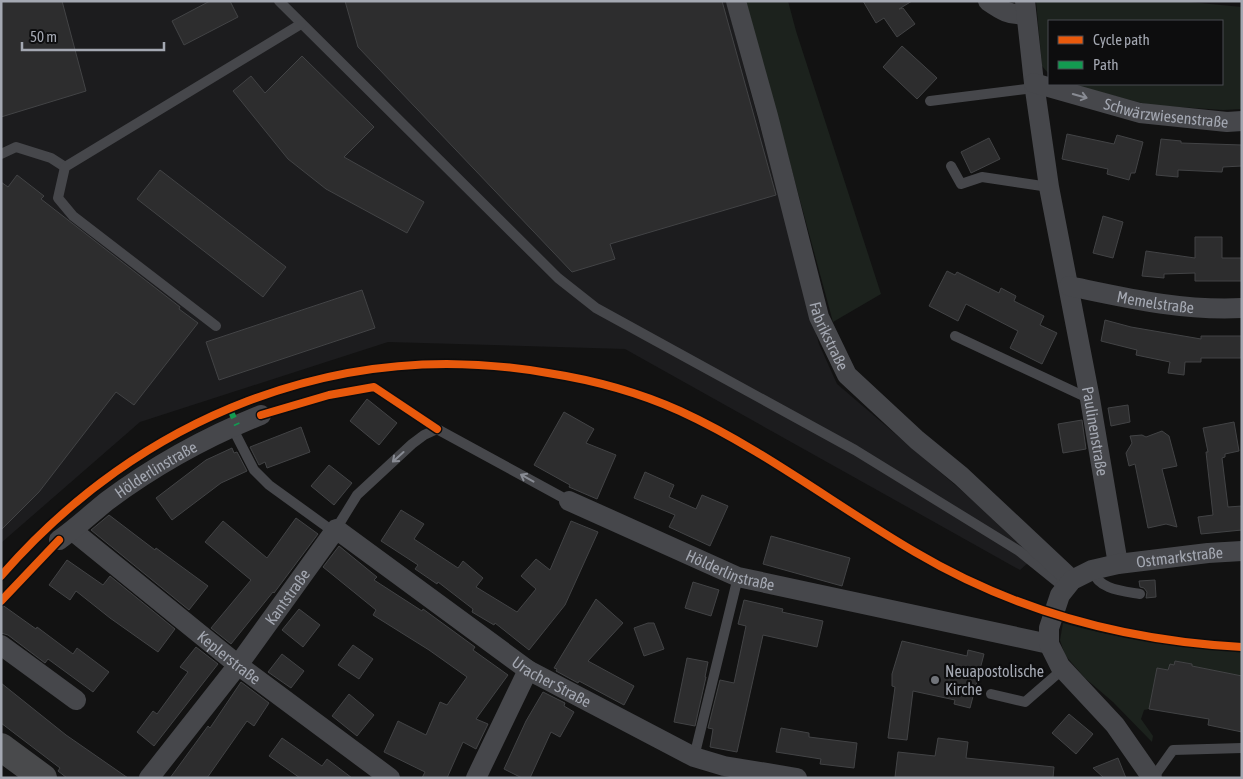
<svg xmlns="http://www.w3.org/2000/svg" width="1243" height="779" font-family="'Asap Condensed',sans-serif">
<style>
.built{fill:#1c1c1e}
.green{fill:#1c221d}
.building{fill:#2d2d2e;stroke:#424345}
.lines{fill:none;stroke-linecap:round;stroke-linejoin:round}
.lane{stroke:#46474b;stroke-width:10}
.street{stroke:#46474b;stroke-width:20}
.primary{stroke:#494a4c;stroke-width:28}
.quiet{stroke:#139951;stroke-width:6;stroke-dasharray:12 6;stroke-linecap:butt}
.cycleway-casing{stroke:#0d0d0e;stroke-width:11}
.cycleway{stroke:#e8590c;stroke-width:8}
.oneway{stroke:#888b93}
.poi-dot{fill:#71747a;stroke:#0d0d0e;stroke-width:2}
.labels{text-anchor:middle;dominant-baseline:central;stroke-width:4.5;stroke-linejoin:round;paint-order:stroke}
.street-label{font-size:16px;fill:#a4a8b2;stroke:#0d0d0e}
.poi-label{font-size:16px;fill:#a4a8b2;stroke:#0d0d0e;text-anchor:start}
</style>
<rect width="100%" height="100%" fill="#121212"/>
<polygon class="built" points="1,1 726,1 819,344 837,384 1037,555 1020,570 625,349 388,342 140,422 1,543"/>
<g class="green">
<polygon points="746,1 788,1 796,31 881,294 833,322"/>
<polygon points="1036,1 1179,1 1242,7 1242,109 1223,110 1149,105 1070,84 1222,84 1222,21 1049,21 1049,74 1042,66"/>
<path d="M 1063,623 C 1122,640 1181,647 1242,651 L 1242,676 L 1191,671 L 1192,664 L 1175,661 L 1174,665 L 1170,664 L 1168,670 L 1157,668 L 1149,709 L 1144,710 L 1141,719 L 1153,736 L 1152,742 L 1113,702 L 1085,678 L 1065,655 L 1060,640 Z"/>
</g>
<g class="building">
<polygon points="1,1 62,1 86,91 1,117"/>
<polygon points="210,1 230,1 238,17 184,45 172,21"/>
<polygon points="345,1 722,1 776,195 610,244 615,259 572,272 358,47"/>
<polygon points="863,1 912,1 899,9 903,8 915,24 897,37 884,18 876,23"/>
<polygon points="902,46 937,78 917,99 883,67"/>
<polygon points="302,56 374,127 344,157 424,202 407,233 326,189 288,159 233,91 251,76 265,93"/>
<polygon points="1067,134 1114,144 1117,135 1143,142 1135,173 1131,173 1129,180 1107,174 1108,169 1062,159"/>
<polygon points="989,138 1000,159 971,173 961,152"/>
<polygon points="1161,139 1181,141 1181,143 1242,145 1242,166 1223,167 1222,172 1178,170 1178,177 1156,175"/>
<polygon points="160,170 286,267 263,297 137,199"/>
<polygon points="17,175 44,196 41,199 180,307 179,309 198,323 134,405 116,392 39,492 1,530 1,182 8,187"/>
<polygon points="1103,216 1123,222 1113,258 1093,253"/>
<polygon points="1195,237 1222,237 1222,258 1242,258 1242,281 1195,281 1195,273 1164,274 1164,278 1142,276 1146,251 1195,258"/>
<polygon points="947,271 955,275 957,272 999,293 1001,288 1016,296 1014,301 1044,316 1040,325 1057,333 1042,364 1010,348 1018,331 966,304 958,321 929,306"/>
<polygon points="362,290 375,328 219,380 206,342"/>
<polygon points="1105,320 1131,327 1201,339 1201,336 1242,336 1241,358 1201,358 1201,362 1185,362 1184,375 1168,373 1170,362 1136,355 1137,350 1101,341"/>
<polygon points="367,399 397,423 379,445 350,421"/>
<polygon points="1128,405 1130,422 1111,426 1108,408"/>
<polygon points="564,412 594,429 586,443 616,455 597,499 569,487 570,485 534,465"/>
<polygon points="1082,420 1086,449 1063,453 1058,424"/>
<polygon points="1234,422 1239,451 1225,454 1225,457 1222,458 1228,507 1242,506 1242,530 1201,534 1198,517 1213,515 1206,452 1208,452 1203,428"/>
<polygon points="301,427 310,452 267,468 265,462 259,465 250,447"/>
<polygon points="1162,431 1169,436 1177,466 1162,469 1177,527 1166,524 1148,528 1135,464 1129,466 1126,453 1132,443 1130,436 1142,435 1146,437"/>
<polygon points="232,448 234,453 237,452 247,471 221,483 172,520 156,498 206,460"/>
<polygon points="329,465 352,483 334,505 311,486"/>
<polygon points="645,472 674,485 669,497 696,509 702,495 728,506 710,546 669,527 675,515 634,498"/>
<polygon points="401,510 424,524 414,539 458,568 463,561 483,578 476,587 517,612 536,589 521,576 536,559 550,570 571,521 598,532 565,605 529,650 495,623 494,625 472,612 473,609 438,582 437,584 415,569 418,565 381,541"/>
<polygon points="109,515 155,550 156,548 208,586 189,610 91,530"/>
<polygon points="296,518 318,534 274,593 273,592 231,644 211,628 251,580 205,542 223,521 267,558"/>
<polygon points="771,536 850,558 842,586 763,564"/>
<polygon points="339,546 377,577 374,580 422,611 423,609 475,647 473,650 508,675 476,719 488,724 476,749 463,742 447,778 422,778 425,772 384,752 398,721 426,735 440,702 447,705 467,677 429,650 373,615 376,610 323,567"/>
<polygon points="67,560 103,585 110,576 175,629 158,652 110,618 76,591 70,600 49,585"/>
<polygon points="1155,580 1156,597 1146,598 1147,592 1144,588 1140,587 1139,581"/>
<polygon points="693,582 719,590 711,616 685,608"/>
<polygon points="596,599 623,623 588,661 634,686 624,705 579,681 578,683 556,671 557,669 554,668"/>
<polygon points="744,600 783,609 782,612 823,621 817,647 763,635 737,752 710,747 713,729 708,728 720,680 734,683 746,626 738,624"/>
<polygon points="1,604 36,629 37,627 73,654 77,648 109,672 93,692 48,659 45,663 8,635 1,633"/>
<polygon points="299,609 320,625 303,647 282,630"/>
<polygon points="648,623 654,623 664,649 644,656 634,628"/>
<polygon points="902,641 967,656 968,650 984,654 970,708 954,704 955,700 913,691 907,740 888,738 895,687 892,686 892,674"/>
<polygon points="353,645 373,659 359,679 338,665"/>
<polygon points="196,647 218,664 154,746 137,732 153,711 157,714 188,672 180,667"/>
<polygon points="282,654 304,671 291,688 268,672"/>
<polygon points="687,658 708,662 705,677 706,677 695,726 674,722"/>
<polygon points="1175,661 1192,664 1192,666 1242,676 1242,732 1208,725 1209,719 1149,709 1157,668 1168,670 1170,664 1174,665"/>
<polygon points="241,682 269,703 254,726 247,721 207,778 170,778 208,726 210,728"/>
<polygon points="1,683 66,735 128,778 67,778 58,771 60,768 1,723"/>
<polygon points="543,692 565,703 564,706 574,712 560,737 551,732 530,778 522,778 504,769 526,721"/>
<polygon points="349,694 374,715 357,736 332,716"/>
<polygon points="1069,714 1093,734 1076,754 1052,733"/>
<polygon points="781,728 809,733 809,737 857,743 854,768 820,764 821,759 776,752"/>
<polygon points="282,738 322,766 327,759 352,778 300,778 269,756"/>
<polygon points="938,738 968,742 966,758 1054,767 1053,778 895,777 898,752 935,756"/>
<polygon points="1118,758 1126,778 1104,778 1093,768"/>
</g>
<g class="lines">
<g class="lane">
<polyline points="279,1 558,278 596,308 855,450 1019,551 1065,588"/>
<polyline points="930,101 1034,88"/>
<polyline points="1,154 16,147 51,158 65,167"/>
<polyline points="951,166 961,184 982,177 1049,187"/>
<polyline points="216,326 73,216 58,198 65,167 301,24"/>
<polyline points="955,336 1090,399"/>
<polyline points="232,427 254,470 269,485 334,532"/>
<polyline points="336,529 357,495 412,444 424,435 437,429 569,501"/>
<path d="M 1092,570 C 1099,590 1122,591 1140,594"/>
<polyline points="991,694 1025,702 1063,669"/>
<polyline points="694,757 738,577"/>
<polyline points="1153,778 1173,750 1242,748"/>
</g>
<g class="street">
<path id="s1" d="M 736,1 L 768,116 L 819,317 L 847,375 L 917,440 L 961,476 L 1072,580"/>
<path d="M 988,1 C 1001,10 1010,16 1026,14"/>
<path id="s2" d="M 1025,1 L 1034,83 L 1049,187 L 1090,399 L 1118,564"/>
<path id="s3" d="M 1034,83 L 1140,113 L 1227,122 L 1242,121"/>
<path id="s4" d="M 1069,286 C 1127,298 1181,311 1242,308"/>
<path id="s5" d="M 569,501 L 738,577 L 1049,644"/>
<path id="s6" d="M 73,531 L 238,665 L 390,778"/>
<path id="s7" d="M 59,540 C 76,528 91,514 107,501 C 154,466 206,437 261,415"/>
<polyline points="1,645 76,700"/>
<path id="s8" d="M 149,778 L 238,665 L 336,529 L 528,670 L 694,757 L 724,766 L 797,778"/>
<polyline points="476,778 528,670"/>
<path id="s9" d="M 1152,778 L 1115,725 L 1060,666 L 1049,644 L 1049,628 L 1060,595 L 1072,580 L 1092,570 L 1118,564 L 1208,553 L 1242,551"/>
</g>
<polyline class="primary" points="1,747 43,778"/>
<polyline class="quiet" points="229,407 237,425"/>
<defs>
<g id="cycleway">
<polyline points="261,415 329,395 374,387 437,429"/>
<path d="M 1,576 C 139,417 339,336 548,373 C 593,380 638,392 680,411 C 763,449 836,506 915,552 C 1015,611 1127,641 1242,647"/>
<polyline points="1,601 59,540"/>
</g>
</defs>
<use href="#cycleway" class="cycleway-casing"/>
<use href="#cycleway" class="cycleway"/>
</g>
<defs><path id="oneway-shaft" d="M-6 0H5M1.5-3L5.5 0L1.5 3" fill="none" stroke-width="1.6" stroke-linecap="round" stroke-linejoin="round" transform="scale(1.25)"/></defs>
<g class="oneway">
<use href="#oneway-shaft" transform="translate(1080 96) rotate(16)"/>
<use href="#oneway-shaft" transform="translate(398 457) rotate(138)"/>
<use href="#oneway-shaft" transform="translate(527 478) rotate(-151)"/>
</g>
<circle class="poi-dot" cx="935" cy="680" r="5"/>
<g class="labels">
<g class="street-label">
<text stroke="none"><textPath href="#s3" startOffset="136">Schwärzwiesenstraße</textPath></text>
<text stroke="none"><textPath href="#s4" startOffset="88">Memelstraße</textPath></text>
<text stroke="none"><textPath href="#s1" startOffset="348">Fabrikstraße</textPath></text>
<text stroke="none"><textPath href="#s2" startOffset="436">Paulinenstraße</textPath></text>
<text stroke="none"><textPath href="#s7" startOffset="120">Hölderlinstraße</textPath></text>
<text stroke="none"><textPath href="#s9" startOffset="351">Ostmarkstraße</textPath></text>
<text stroke="none"><textPath href="#s5" startOffset="176">Hölderlinstraße</textPath></text>
<text stroke="none"><textPath href="#s8" startOffset="228">Kantstraße</textPath></text>
<text stroke="none"><textPath href="#s6" startOffset="201">Keplerstraße</textPath></text>
<text stroke="none"><textPath href="#s8" startOffset="576">Uracher Straße</textPath></text>
</g>
<g class="poi-label">
<text x="945" y="671">Neuapostolische<tspan x="945" dy="18">Kirche</tspan></text>
</g>
</g>
<rect width="1243" height="779" fill="none" stroke="#a4a8b2" stroke-width="5"/>
<rect x="1048" y="20" width="175" height="65" fill="#0d0d0e" stroke="#494b50"/>
<rect x="1058" y="36" width="25" height="8" fill="#e8590c" stroke="#494b50"/>
<text x="1093" y="45" font-size="15" fill="#a4a8b2">Cycle path</text>
<rect x="1058" y="61" width="25" height="8" fill="#139951" stroke="#494b50"/>
<text x="1093" y="70" font-size="15" fill="#a4a8b2">Path</text>
<path d="M22 42v8h142v-8" fill="none" stroke="#a4a8b2" stroke-width="2.5"/>
<text x="30" y="42" font-size="15" fill="#a4a8b2" stroke="#0d0d0e" stroke-width="4" paint-order="stroke">50 m</text>
</svg>
